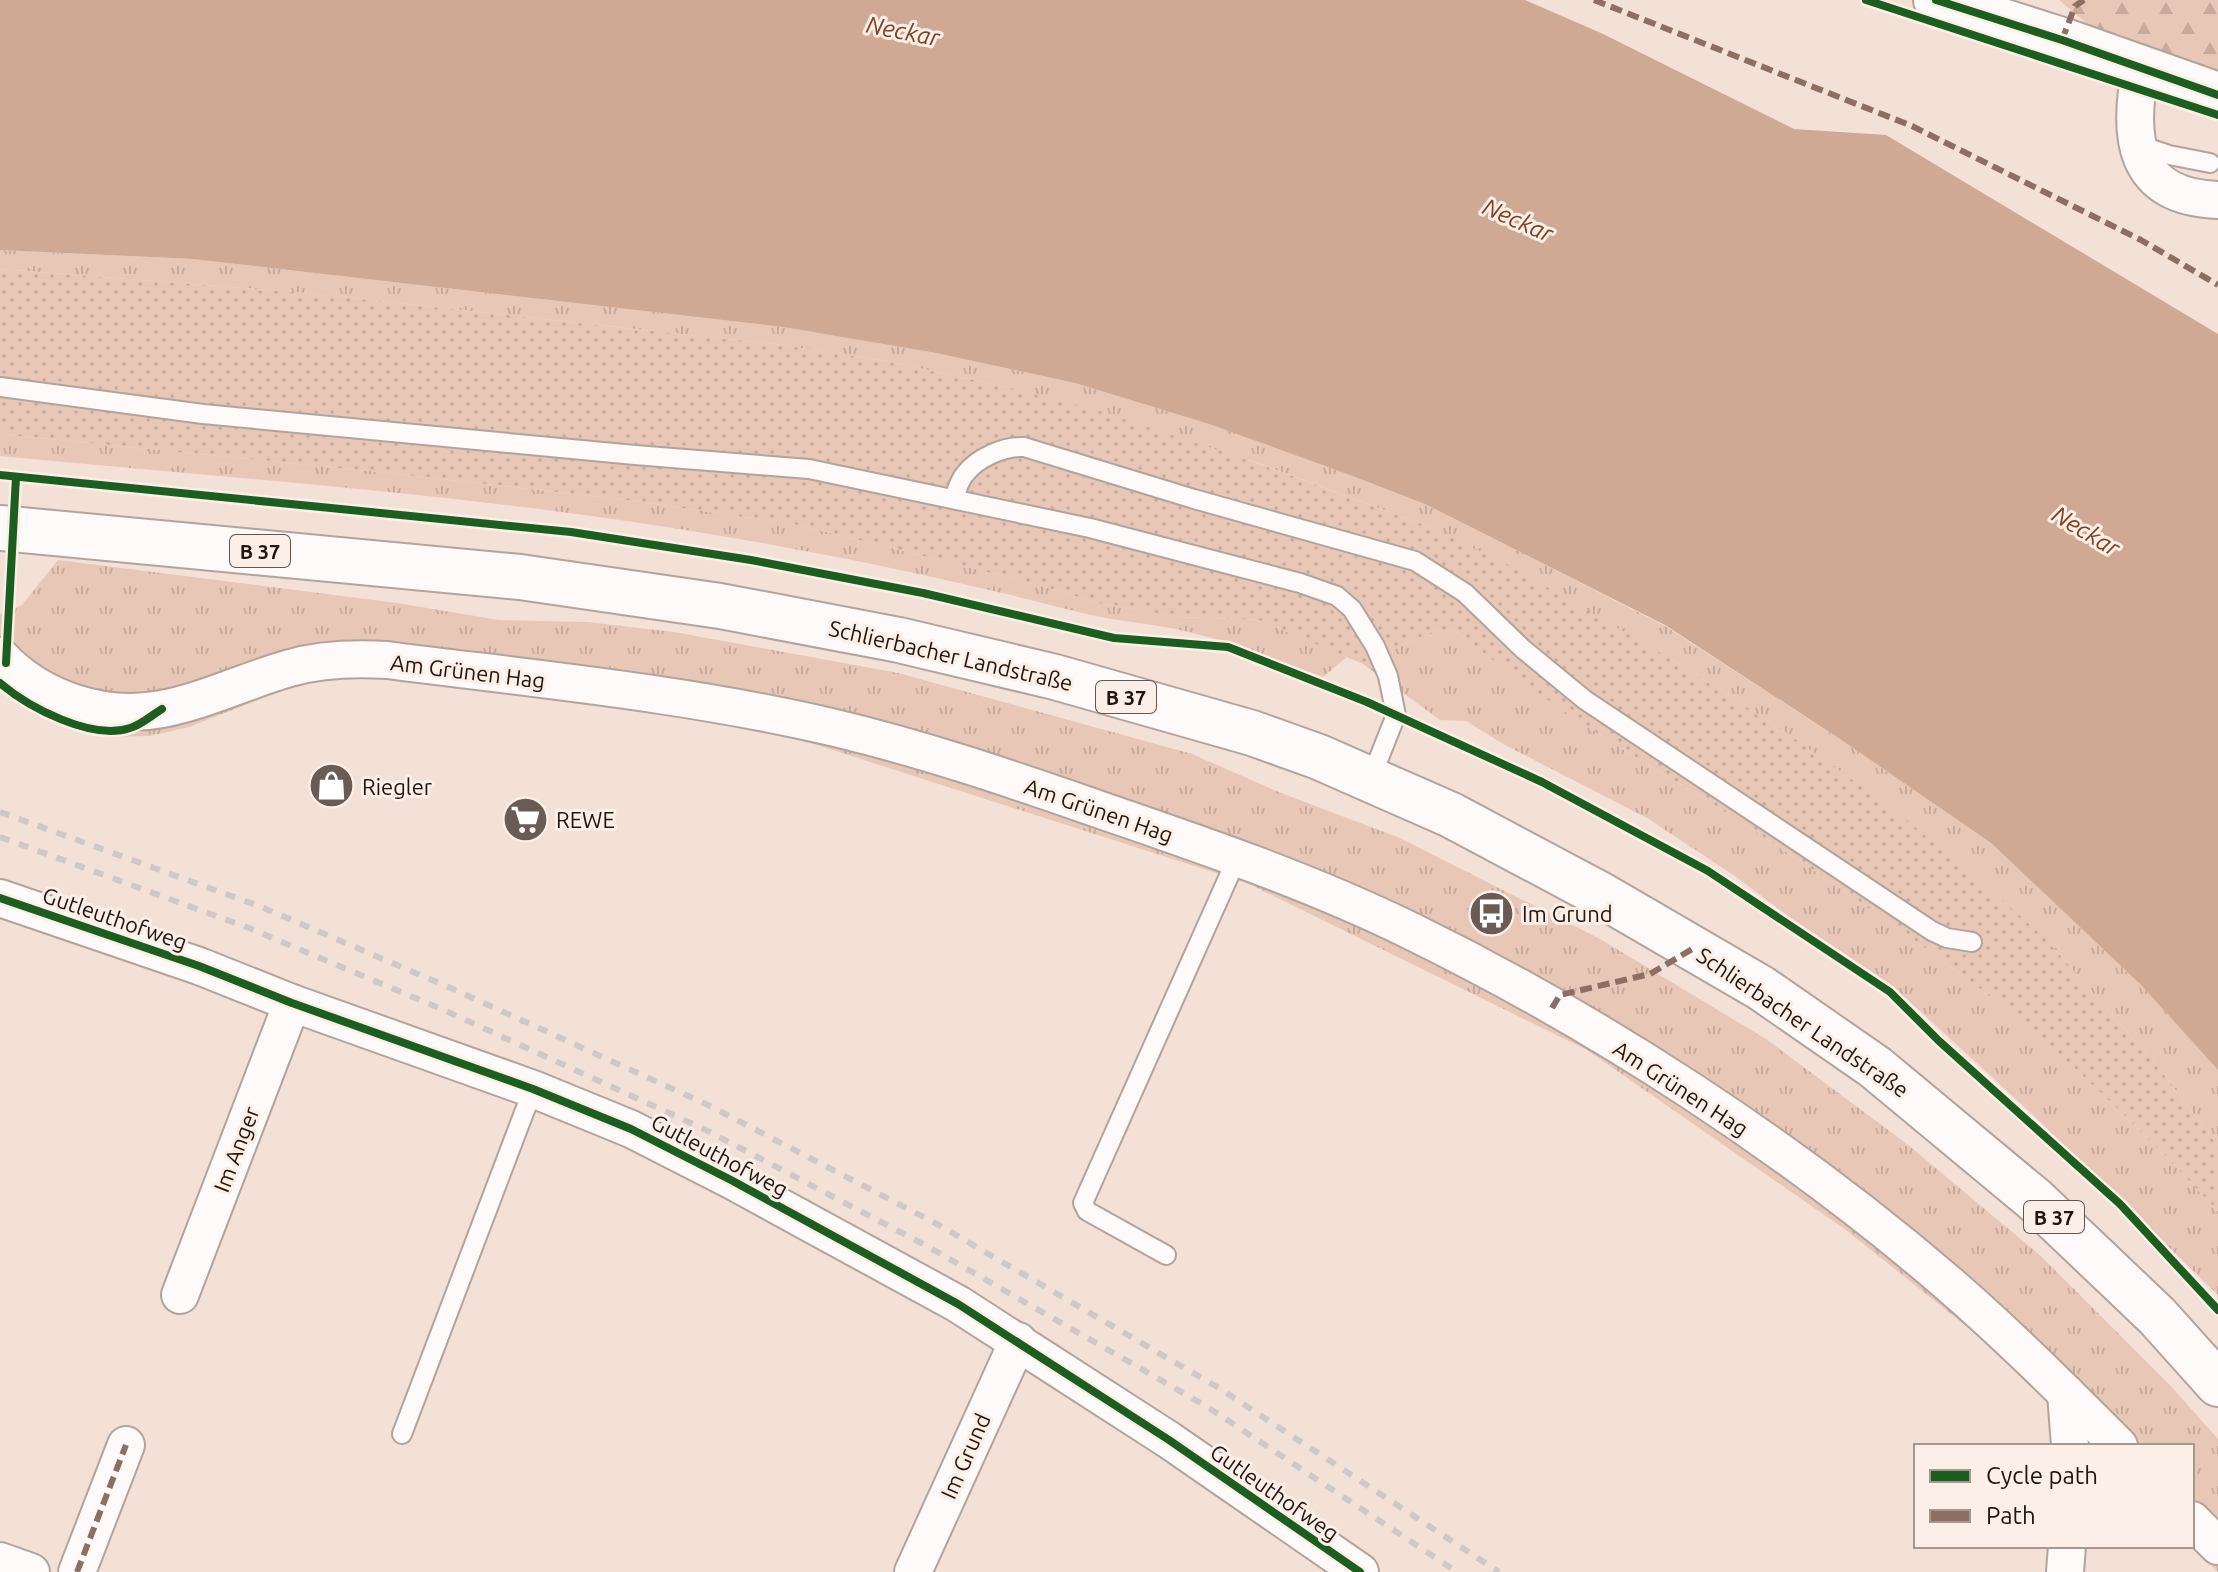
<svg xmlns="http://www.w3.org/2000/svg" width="2218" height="1572" font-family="Ubuntu,sans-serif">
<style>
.grass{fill:url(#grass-tufts)}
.forest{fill:url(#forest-firs)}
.park{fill:url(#park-dots)}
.water{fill:#d0a995}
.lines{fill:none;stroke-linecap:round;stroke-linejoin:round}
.lane-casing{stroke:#b2a49c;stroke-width:22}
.street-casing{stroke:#b2a49c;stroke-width:40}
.secondary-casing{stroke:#b2a49c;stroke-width:48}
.primary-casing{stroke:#b2a49c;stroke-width:48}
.lane{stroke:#fdfaf9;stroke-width:18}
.street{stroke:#fdfaf9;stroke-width:36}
.secondary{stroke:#fdfaf9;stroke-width:44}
.primary{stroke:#fdfaf9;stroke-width:44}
.rail{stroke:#cec9c7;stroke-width:6;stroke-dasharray:10 10;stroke-linecap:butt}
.quiet{stroke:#8d6e63;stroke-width:6;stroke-dasharray:12 6;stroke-linecap:butt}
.cycleway-casing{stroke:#fcefe8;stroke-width:13}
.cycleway{stroke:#1b5e20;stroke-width:8}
.labels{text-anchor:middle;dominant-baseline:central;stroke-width:6;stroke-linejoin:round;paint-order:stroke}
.shield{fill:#fcefe8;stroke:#625650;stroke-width:2}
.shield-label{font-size:20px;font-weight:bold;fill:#20150f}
.street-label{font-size:22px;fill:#20150f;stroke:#fcefe8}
.poi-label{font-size:22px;fill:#20150f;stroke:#fcefe8;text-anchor:start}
.water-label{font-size:24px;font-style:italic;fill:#7f431f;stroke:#fcefe8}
</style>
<defs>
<pattern id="grass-tufts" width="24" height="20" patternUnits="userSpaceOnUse" patternTransform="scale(2)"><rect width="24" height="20" fill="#e8c7b7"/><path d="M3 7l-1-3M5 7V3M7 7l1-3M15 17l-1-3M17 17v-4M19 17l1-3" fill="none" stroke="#c7aa9c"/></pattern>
<pattern id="forest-firs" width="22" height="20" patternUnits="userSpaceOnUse" patternTransform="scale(2)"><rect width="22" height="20" fill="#e8c7b7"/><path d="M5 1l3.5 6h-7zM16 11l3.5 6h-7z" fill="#c7aa9c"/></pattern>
<pattern id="park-dots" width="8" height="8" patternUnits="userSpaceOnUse" patternTransform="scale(2)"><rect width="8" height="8" fill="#e8c7b7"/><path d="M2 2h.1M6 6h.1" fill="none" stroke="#c7aa9c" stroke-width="1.8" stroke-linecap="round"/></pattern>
</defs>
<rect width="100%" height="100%" fill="#f3e0d7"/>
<g class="grass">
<polygon points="0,250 193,259 783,327 936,353 1075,383 1209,424 1347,474 1425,504 1665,626 1840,739 1991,843 2141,985 2218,1070 2218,1146 2162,1072 2044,937 1787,733 1671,659 1430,527 1258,463 1015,389 886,361 783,345 295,292 0,269"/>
<path d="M 0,434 L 389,473 L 636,501 L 803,526 L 1024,581 L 1106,605 L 1181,617 L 1259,620 L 1347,657 L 1323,677 C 1279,661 1235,643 1189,632 C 1153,623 1118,622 1082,613 C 921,571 757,539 592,516 C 396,489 197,475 0,456 Z"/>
<polygon points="58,560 397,603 499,620 587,622 674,632 898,673 1192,754 1281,793 1400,838 1600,939 1766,1039 1907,1144 2042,1257 2169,1384 2218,1439 2218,1572 2191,1546 2192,1446 2096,1446 2031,1378 1846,1230 1587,1050 1247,883 761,727 423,676 312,679 189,727 150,736 112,737 73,731 33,713 0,686 0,614 22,605"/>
<path d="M 1452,629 C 1502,667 1552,704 1605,738 C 1641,761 1678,782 1714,805 C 1802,861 1890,921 1974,984 C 2063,1051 2142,1130 2218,1211 L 2218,1295 L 2030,1112 L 1908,1000 L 1864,967 L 1792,919 L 1735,876 L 1647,818 L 1505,745 L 1466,721 L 1440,720 L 1363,664 L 1434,631 Z"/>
</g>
<polygon class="forest" points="2059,0 2218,0 2218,113 2178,101"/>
<path class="park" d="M 0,269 L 295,292 L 783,345 L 886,361 L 1015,389 L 1107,413 L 1257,463 L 1430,527 L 1507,564 L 1671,659 L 1787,733 L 1893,809 L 1976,877 L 2044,937 L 2162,1072 L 2218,1146 L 2218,1211 C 2142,1130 2063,1052 1974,984 C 1890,921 1802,861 1714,805 C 1678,782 1641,761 1605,738 C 1552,705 1502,667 1452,629 L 1434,631 L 1363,664 L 1259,620 L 1181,617 L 1106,605 L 1024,581 L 803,526 L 636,501 L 389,473 L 0,434 Z"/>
<polygon class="water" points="0,0 1525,0 1601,33 1794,129 1886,135 2218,334 2218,1070 2141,985 1991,843 1840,739 1665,625 1425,504 1347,474 1209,424 1075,383 936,353 783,327 193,259 0,250"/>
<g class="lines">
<defs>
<g id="lane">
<polyline points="2139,145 2169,155 2210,163"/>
<polyline points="0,387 203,414 635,455 809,469 1090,528 1300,583 1337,596 1352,609 1375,646 1388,676 1396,715 1371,778"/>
<path d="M 954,498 C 957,490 959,481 965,474 C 977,458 1004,446 1024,447 L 1194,499 L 1415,561 L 1465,593 L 1523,649 L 1585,700 L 1932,931 L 1947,938 L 1972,942"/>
<polyline points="1166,1255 1087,1211 1083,1203 1237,858"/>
<polyline points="402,1434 533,1089"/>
</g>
<g id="street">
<path d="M 2141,67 C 2127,136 2132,197 2218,200"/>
<path d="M 0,656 C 40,699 104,720 162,709 C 205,701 247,680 290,668 C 321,659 354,658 387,660 C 535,679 685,693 831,727 C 920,748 1006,777 1092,807 C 1200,844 1309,881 1411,931 C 1599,1023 1790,1147 1949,1284 C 2008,1335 2064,1391 2119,1446"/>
<polyline points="0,898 199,966 292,1003 533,1089 631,1129 731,1180 958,1304 1169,1440 1360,1572"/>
<polyline points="180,1295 292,1003"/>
<polyline points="2066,1393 2070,1446"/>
<polyline points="2192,1520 2218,1546"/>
<polyline points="0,1561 31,1572"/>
<polyline points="77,1572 126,1445"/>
<polyline points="913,1572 1018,1341"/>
<polyline points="2065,1572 2067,1546"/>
</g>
<polyline id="secondary" points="1936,0 2062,40 2218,95"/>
<polyline id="primary" points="0,528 520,577 720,606 899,640 1055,677 1252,733 1319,757 1451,815 1603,896 1761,988 1875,1067 2034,1199 2157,1316 2218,1384"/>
</defs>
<use href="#lane" class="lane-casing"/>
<use href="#street" class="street-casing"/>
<use href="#secondary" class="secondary-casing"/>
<use href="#primary" class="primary-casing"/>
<use href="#lane" class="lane"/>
<use href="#street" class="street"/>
<use href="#secondary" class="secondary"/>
<use href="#primary" class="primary"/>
<g class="rail">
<polyline points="0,812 259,906 453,989 708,1105 937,1224 1219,1388 1499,1572"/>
<polyline points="0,837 249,928 446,1011 704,1129 927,1246 1206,1406 1457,1572"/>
</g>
<g class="quiet">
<polyline points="1594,0 1912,126 2141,240 2218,285"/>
<polyline points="2062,40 2075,6 2084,0"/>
<polyline points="1552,1008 1560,995 1650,974 1694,948"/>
<polyline points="77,1572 126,1445"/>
</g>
<defs>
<g id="cycleway">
<polyline points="1866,0 2218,115"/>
<polyline points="1936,0 2062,40 2218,95"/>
<polyline points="0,475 571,532 751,560 923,593 1114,638 1228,647 1367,702 1542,782 1708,871 1890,992 1939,1041 2120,1204 2218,1310"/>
<polyline points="6,663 16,477"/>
<path d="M 0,683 C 28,707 92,741 130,728 C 141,725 152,715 162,709"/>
<polyline points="0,898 199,966 292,1003 533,1089 631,1129 731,1180 958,1304 1169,1440 1360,1572"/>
</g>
</defs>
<use href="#cycleway" class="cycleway-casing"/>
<use href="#cycleway" class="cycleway"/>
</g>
<defs>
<symbol id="shop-disc" viewBox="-11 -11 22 22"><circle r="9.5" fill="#6a5c55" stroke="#fcefe8"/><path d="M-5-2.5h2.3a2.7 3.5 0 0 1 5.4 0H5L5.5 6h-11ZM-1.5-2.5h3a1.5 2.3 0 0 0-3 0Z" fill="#fff"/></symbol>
<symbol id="supermarket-disc" viewBox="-11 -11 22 22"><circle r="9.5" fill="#6a5c55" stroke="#fcefe8"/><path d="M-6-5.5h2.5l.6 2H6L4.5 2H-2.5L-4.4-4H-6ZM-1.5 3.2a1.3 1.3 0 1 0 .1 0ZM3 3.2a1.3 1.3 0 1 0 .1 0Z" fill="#fff"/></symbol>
<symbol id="bus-disc" viewBox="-11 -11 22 22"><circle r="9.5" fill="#6a5c55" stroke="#fcefe8"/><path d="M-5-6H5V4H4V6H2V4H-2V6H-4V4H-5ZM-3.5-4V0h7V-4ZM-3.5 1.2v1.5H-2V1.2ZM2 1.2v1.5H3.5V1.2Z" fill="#fff"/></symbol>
</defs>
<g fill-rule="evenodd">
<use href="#shop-disc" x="306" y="760" width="51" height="51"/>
<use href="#supermarket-disc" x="500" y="794" width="51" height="51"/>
<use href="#bus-disc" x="1466" y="888" width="51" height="51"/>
</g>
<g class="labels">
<g class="shield">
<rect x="230" y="535" width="60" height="32" rx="6"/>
<rect x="1096" y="681" width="60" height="32" rx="6"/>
<rect x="2024" y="1201" width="60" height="32" rx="6"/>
</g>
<g class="shield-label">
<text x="260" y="551">B 37</text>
<text x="1126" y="697">B 37</text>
<text x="2054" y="1217">B 37</text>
</g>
<g class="street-label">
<text transform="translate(951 655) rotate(13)">Schlierbacher Landstraße</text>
<text transform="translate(468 671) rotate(7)">Am Grünen Hag</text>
<text transform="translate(1099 810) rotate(19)">Am Grünen Hag</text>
<text transform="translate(115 918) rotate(19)">Gutleuthofweg</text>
<text transform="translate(1803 1022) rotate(34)">Schlierbacher Landstraße</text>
<text transform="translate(1681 1088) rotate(33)">Am Grünen Hag</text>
<text transform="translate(236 1149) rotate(-69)">Im Anger</text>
<text transform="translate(720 1155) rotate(28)">Gutleuthofweg</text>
<text transform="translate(965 1456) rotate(-66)">Im Grund</text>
<text transform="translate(1275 1492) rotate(35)">Gutleuthofweg</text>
</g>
<g class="poi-label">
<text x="362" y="786">Riegler</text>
<text x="556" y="819">REWE</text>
<text x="1522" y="913">Im Grund</text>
</g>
<g class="water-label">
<text transform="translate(903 31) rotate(11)">Neckar</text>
<text transform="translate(1518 220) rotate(24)">Neckar</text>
<text transform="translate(2086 531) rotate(31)">Neckar</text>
</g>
</g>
<rect x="1914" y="1444" width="280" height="104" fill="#fcefe8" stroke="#a49891" stroke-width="2"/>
<rect x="1930" y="1470" width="40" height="12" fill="#1b5e20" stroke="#a49891" stroke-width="2"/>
<text x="1986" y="1484" font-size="24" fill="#20150f">Cycle path</text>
<rect x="1930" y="1510" width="40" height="12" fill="#8d6e63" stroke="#a49891" stroke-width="2"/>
<text x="1986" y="1524" font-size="24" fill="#20150f">Path</text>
</svg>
